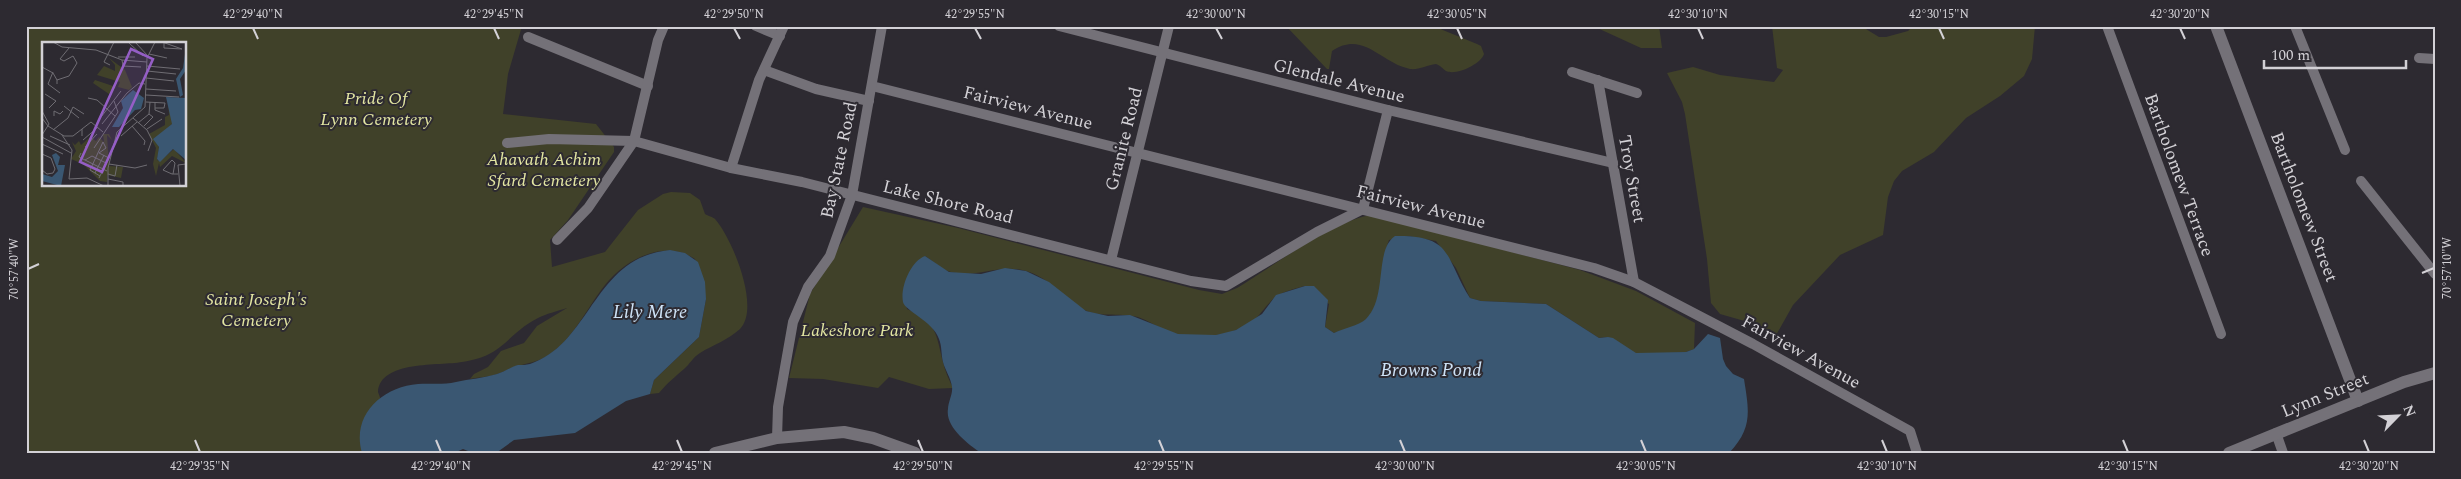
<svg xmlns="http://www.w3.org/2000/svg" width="2461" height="479" font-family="Spectral,serif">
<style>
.green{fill:#404129;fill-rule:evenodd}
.water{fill:#3a5772}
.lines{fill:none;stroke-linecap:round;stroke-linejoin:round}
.street{stroke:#747178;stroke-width:10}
.secondary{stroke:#747178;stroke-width:12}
.ticks{fill:none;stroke:#d3d1d6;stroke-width:2}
.labels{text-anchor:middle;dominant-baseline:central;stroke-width:4;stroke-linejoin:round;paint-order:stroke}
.street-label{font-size:18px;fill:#d3d1d6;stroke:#2d2a31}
.park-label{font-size:18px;font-style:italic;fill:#e3e6a2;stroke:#2d2a31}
.water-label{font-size:19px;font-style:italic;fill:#cee2f6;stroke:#2d2a31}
.inset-road{fill:none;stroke:#6f6d73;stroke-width:1}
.view{fill:#955ec6;fill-opacity:0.15;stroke:#955ec6;stroke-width:2.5}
.inset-edge{fill:none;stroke:#d3d1d6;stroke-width:2.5}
.neatline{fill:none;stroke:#d3d1d6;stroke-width:2}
.ticks-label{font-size:12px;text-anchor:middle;fill:#d3d1d6}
</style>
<rect width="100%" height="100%" fill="#2d2a31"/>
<g class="green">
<path d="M 26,26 L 522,26 L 508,74 L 503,114 L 596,124 L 614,147 L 614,152 L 568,220 L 550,240 L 552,267 L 605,252 L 638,210 L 663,194 L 671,192 L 690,193 L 700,200 L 705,214 C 708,216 713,217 715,219 C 732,238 761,308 740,329 C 728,340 713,345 700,353 C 693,357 690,364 684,369 C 674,378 669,381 659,393 L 650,394 L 654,380 L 699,337 L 706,299 L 695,259 C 665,239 625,259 605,285 C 586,309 573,340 547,356 C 537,362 528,363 518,366 C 512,367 506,371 500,373 C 491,377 480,377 470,379 L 474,374 L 488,367 L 501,351 L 524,343 L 537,326 L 567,308 C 557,311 546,314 538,318 C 505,335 505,356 462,362 C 440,366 380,360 378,392 L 400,453 L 26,453 ZM 44,44 L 185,44 L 185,185 L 44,185 Z"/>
<path d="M 1286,26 L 1433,26 L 1477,44 L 1481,46 L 1484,54 C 1481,64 1456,76 1446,71 C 1442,68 1441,66 1436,64 C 1427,65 1419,70 1410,69 C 1380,63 1364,30 1332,51 L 1329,69 L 1327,69 Z"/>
<polygon points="1593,26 1659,26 1662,48 1641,48"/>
<polygon points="1772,26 1861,26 1879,37 1886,37 1908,31 1913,26 2035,26 2032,59 2024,76 2000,96 1966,118 1934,152 1902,171 1894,181 1888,197 1883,235 1840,255 1793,305 1775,337 1772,337 1755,324 1720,314 1711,303 1707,259 1685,114 1682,102 1667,73 1693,67 1720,75 1774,82 1783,70 1777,68"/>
<path d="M 863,207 L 958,228 L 1199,290 L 1222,294 L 1237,288 C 1272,267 1333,220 1372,215 L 1580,270 L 1636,291 L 1695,323 L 1694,349 L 1686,352 C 1671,353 1649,357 1634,353 C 1619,348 1619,335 1599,338 L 1546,304 L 1481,301 L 1470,298 L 1456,268 L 1436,241 L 1408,236 L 1389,240 C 1379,265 1387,308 1360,324 C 1352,328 1342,330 1334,333 L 1325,327 L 1329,304 L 1304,286 C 1295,289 1280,292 1273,299 C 1259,313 1258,322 1236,330 C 1215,338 1186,339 1165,330 C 1156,326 1147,320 1138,317 C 1117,312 1098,319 1079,307 C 1060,295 1048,277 1026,271 C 1000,263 976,279 951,272 C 942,270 933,261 925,256 C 905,273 902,283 907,309 C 937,322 936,334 943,362 C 945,371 949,380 953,388 L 929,389 L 889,377 L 878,388 L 823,379 L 789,378 L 810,294 Z"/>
</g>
<g class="water">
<path d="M 1395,236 C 1454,235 1444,257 1470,298 L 1481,301 L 1546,304 L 1599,338 L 1608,337 L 1613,338 L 1636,353 L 1686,352 L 1694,349 L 1708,334 L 1720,338 L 1723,359 L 1726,366 L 1733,374 L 1744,379 C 1749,411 1753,428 1729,453 L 981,453 C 968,444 945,427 948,409 C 948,402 953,394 952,387 C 951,378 945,370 943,362 C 941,354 942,346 939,339 C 933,321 905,311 903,302 C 900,287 911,261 925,256 L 949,272 L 981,274 L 1005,268 L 1026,271 L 1049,282 L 1086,311 L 1108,316 L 1130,315 L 1178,334 L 1216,335 L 1236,330 L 1262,314 L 1276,295 L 1305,286 L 1314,286 L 1328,300 L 1325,327 L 1334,333 C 1344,328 1358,326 1366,319 C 1388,297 1374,250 1395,236 Z"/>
<path d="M 670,250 L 685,253 L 698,262 L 705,282 L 706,299 L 699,337 L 654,380 L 650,394 L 626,401 L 575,433 L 514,440 L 496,453 L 473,453 L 463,449 L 454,453 L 362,453 C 351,415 382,387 418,384 C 431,383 443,385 456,382 C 469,379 484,378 497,374 C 504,372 511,367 518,365 C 522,365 526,365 530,364 C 592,343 593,257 670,250 Z"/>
</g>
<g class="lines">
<g class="street">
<polyline points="756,26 780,36"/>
<polyline points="1059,26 1388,110 1613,163"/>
<polyline points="2107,26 2221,334"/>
<polyline points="2295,26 2345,150"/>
<polyline points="528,37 648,86"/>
<polyline points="2419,58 2435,59"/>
<polyline points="764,70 816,89 869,101"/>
<polyline points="1572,72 1637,93"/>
<polyline points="1598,80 1634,282"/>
<polyline points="872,86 1594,268 1634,282 1753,344 1910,431 1917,453"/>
<polyline points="507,143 549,139 634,141 731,168 802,182 1191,281 1226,286 1317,232 1363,209 1388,110"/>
<polyline points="731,168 759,80 784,26"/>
<polyline points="2361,181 2435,274"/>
<polyline points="557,240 588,208 634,141 658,40 664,26"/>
<polyline points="1111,260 1169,26"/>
<polyline points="2276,433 2283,453"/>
<polyline points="777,438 778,407 793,322 808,287 830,256 852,195 882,26"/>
</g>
<g class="secondary">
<polyline points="2216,26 2358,401"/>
<polyline points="715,453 777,438 844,432 873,438 915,453"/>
<polyline points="2229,453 2404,382 2435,373"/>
</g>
</g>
<path class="ticks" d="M 253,28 L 258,39M 494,28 L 499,39M 734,28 L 740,39M 975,28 L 981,39M 1216,28 L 1222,39M 1457,28 L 1462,39M 1698,28 L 1703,39M 1939,28 L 1944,39M 2180,28 L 2185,39M 28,269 L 39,264M 2422,273 L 2434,268M 195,440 L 200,452M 436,440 L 441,452M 677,440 L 682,452M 918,440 L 923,452M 1159,440 L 1164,452M 1400,440 L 1405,452M 1641,440 L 1646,452M 1882,440 L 1887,452M 2123,440 L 2128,452M 2364,440 L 2369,452"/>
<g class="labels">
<g class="street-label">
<text transform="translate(1339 81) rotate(14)">Glendale Avenue</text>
<text transform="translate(1028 108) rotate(14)">Fairview Avenue</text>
<text transform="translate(1124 139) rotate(-76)">Granite Road</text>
<text transform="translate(839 160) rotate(-78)">Bay State Road</text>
<text transform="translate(2179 175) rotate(70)">Bartholomew Terrace</text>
<text transform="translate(1632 179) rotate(80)">Troy Street</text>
<text transform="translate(948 202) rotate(14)">Lake Shore Road</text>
<text transform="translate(1421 207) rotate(14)">Fairview Avenue</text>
<text transform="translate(2304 207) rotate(69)">Bartholomew Street</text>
<text transform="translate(1801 352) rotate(29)">Fairview Avenue</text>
<text transform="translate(2325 395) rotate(-22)">Lynn Street</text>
</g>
<g class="park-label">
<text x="376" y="98">Pride Of<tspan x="376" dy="21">Lynn Cemetery</tspan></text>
<text x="544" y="159">Ahavath Achim<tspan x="544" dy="21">Sfard Cemetery</tspan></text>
<text x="256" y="299">Saint Joseph's<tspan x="256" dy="21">Cemetery</tspan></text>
<text x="857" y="330">Lakeshore Park</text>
</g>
<g class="water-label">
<text x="650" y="312">Lily Mere</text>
<text x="1431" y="370">Browns Pond</text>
</g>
</g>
<g transform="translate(42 42)">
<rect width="144" height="144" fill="#2d2a31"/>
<path d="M 67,16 L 83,28 L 90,45 L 87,48 L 76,45 L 78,40 L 55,33 L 62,24 L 73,29 L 73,23 ZM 53,38 L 74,45 L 67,52 L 51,41 ZM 126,58 L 136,59 L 130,82 L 115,96 L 117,106 L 115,118 L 118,119 L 132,107 L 144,121 L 130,114 L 118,125 L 117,121 L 114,134 L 111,122 L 114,106 L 107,92 L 123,83 L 123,75 L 127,73 ZM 61,92 L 67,92 L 70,98 L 65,93 L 67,124 L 81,125 L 79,136 L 65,133 L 65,140 L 58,139 L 41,122 L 29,117 L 34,109 L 30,100 L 33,103 L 37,99 L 39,103 L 48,95 L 54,99 L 57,95 L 62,100 Z" fill="#404129"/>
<path d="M 144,5 L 144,28 L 138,37 L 141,53 L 138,55 L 134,37 L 141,26 ZM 91,48 L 102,56 L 99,67 L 93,68 L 77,85 L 70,85 L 81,66 L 79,59 ZM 124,55 L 144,56 L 144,118 L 131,107 L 118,120 L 115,117 L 117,105 L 111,97 L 130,82 ZM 14,111 L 18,115 L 16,123 L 23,123 L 19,144 L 0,139 L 0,132 L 10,135 L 16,129 L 10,113 Z" fill="#3a5772"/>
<path class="inset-road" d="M 11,0 L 20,5 L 54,8 L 80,18 L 105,20M 93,0 L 106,14M 120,0 L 140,7M 87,1 L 101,14M 122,1 L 122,6 L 140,7M 107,12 L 125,16M 76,15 L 93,15M 80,18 L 81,24 L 99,25M 68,23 L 62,20 L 72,0M 105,24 L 138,27M 0,25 L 11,31 L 15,38M 105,29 L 134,32M 11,30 L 6,42 L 18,51M 104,36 L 132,39M 15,42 L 15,38 L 27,34 L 35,21 L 31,14 L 22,19 L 18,17 L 27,6M 104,47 L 134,49M 3,52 L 14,59 L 7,66M 104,53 L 137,55M 46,56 L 55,58 L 73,74M 104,60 L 123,61 L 122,66 L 113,66M 113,60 L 113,68 L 123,72M 22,64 L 37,76M 0,69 L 7,82 L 0,93M 12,74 L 12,69 L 18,72 L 21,69M 0,76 L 6,84 L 22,94 L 31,94 L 40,87M 91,76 L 105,88 L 110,98 L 106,109M 56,79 L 79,49M 96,81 L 107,72 L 108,60M 60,82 L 85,51 L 97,41 L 103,42M 90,84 L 103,99 L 102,103M 102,84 L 111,75 L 107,72M 105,87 L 120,77M 11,88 L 26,76 L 31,65 L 42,72M 20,93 L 30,108 L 27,137 L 45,136 L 62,144M 8,94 L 28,103M 40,94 L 40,87 L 49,80 L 61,90M 79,94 L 95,80M 0,95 L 29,111M 41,98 L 56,85M 0,102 L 21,112M 43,105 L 55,92M 52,106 L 76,70 L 72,59M 39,111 L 37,115 L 65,129M 57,111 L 67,116 L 57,136M 57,111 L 64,106 L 61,100M 0,112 L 9,116 L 13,127 L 11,131 L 5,132 L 0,128M 43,118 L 50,114 L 64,121M 67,122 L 93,126 L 105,123M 53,131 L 62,113M 66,132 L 73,134 L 75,123M 131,132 L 133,121 L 130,118 L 121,128 L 130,132 L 136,132M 58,134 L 48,128 L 61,100M 66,137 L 81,140 L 81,144M 66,144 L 66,126 L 75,90 L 103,65 L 105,16 L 113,0M 138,144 L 136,123 L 144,122"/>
<path class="view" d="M 89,7 L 111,17 L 60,130 L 38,120 Z"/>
<rect width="144" height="144" class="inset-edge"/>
</g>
<rect width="2461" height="479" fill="none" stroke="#2d2a31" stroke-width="55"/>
<g transform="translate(2398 416) rotate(66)" stroke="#2d2a31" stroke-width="4" paint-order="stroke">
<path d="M0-4L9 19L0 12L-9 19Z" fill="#d3d1d6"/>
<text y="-8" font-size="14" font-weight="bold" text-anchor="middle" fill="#d3d1d6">N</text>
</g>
<path d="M2264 60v8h142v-8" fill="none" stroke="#d3d1d6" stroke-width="2.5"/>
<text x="2271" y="60" font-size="15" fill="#d3d1d6" stroke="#2d2a31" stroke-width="4" paint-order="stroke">100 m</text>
<rect x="28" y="28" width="2406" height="424" class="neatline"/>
<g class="ticks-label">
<text x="253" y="18">42°29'40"N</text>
<text x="494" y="18">42°29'45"N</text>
<text x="734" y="18">42°29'50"N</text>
<text x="975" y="18">42°29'55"N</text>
<text x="1216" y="18">42°30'00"N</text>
<text x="1457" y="18">42°30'05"N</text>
<text x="1698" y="18">42°30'10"N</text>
<text x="1939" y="18">42°30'15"N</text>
<text x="2180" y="18">42°30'20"N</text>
<text transform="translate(2447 268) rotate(-90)" y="4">70°57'10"W</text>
<text transform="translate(14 269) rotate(-90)" y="4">70°57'40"W</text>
<text x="200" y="470">42°29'35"N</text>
<text x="441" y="470">42°29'40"N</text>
<text x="682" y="470">42°29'45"N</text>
<text x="923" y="470">42°29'50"N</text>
<text x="1164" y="470">42°29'55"N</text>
<text x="1405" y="470">42°30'00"N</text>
<text x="1646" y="470">42°30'05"N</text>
<text x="1887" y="470">42°30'10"N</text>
<text x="2128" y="470">42°30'15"N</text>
<text x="2369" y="470">42°30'20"N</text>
</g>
</svg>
